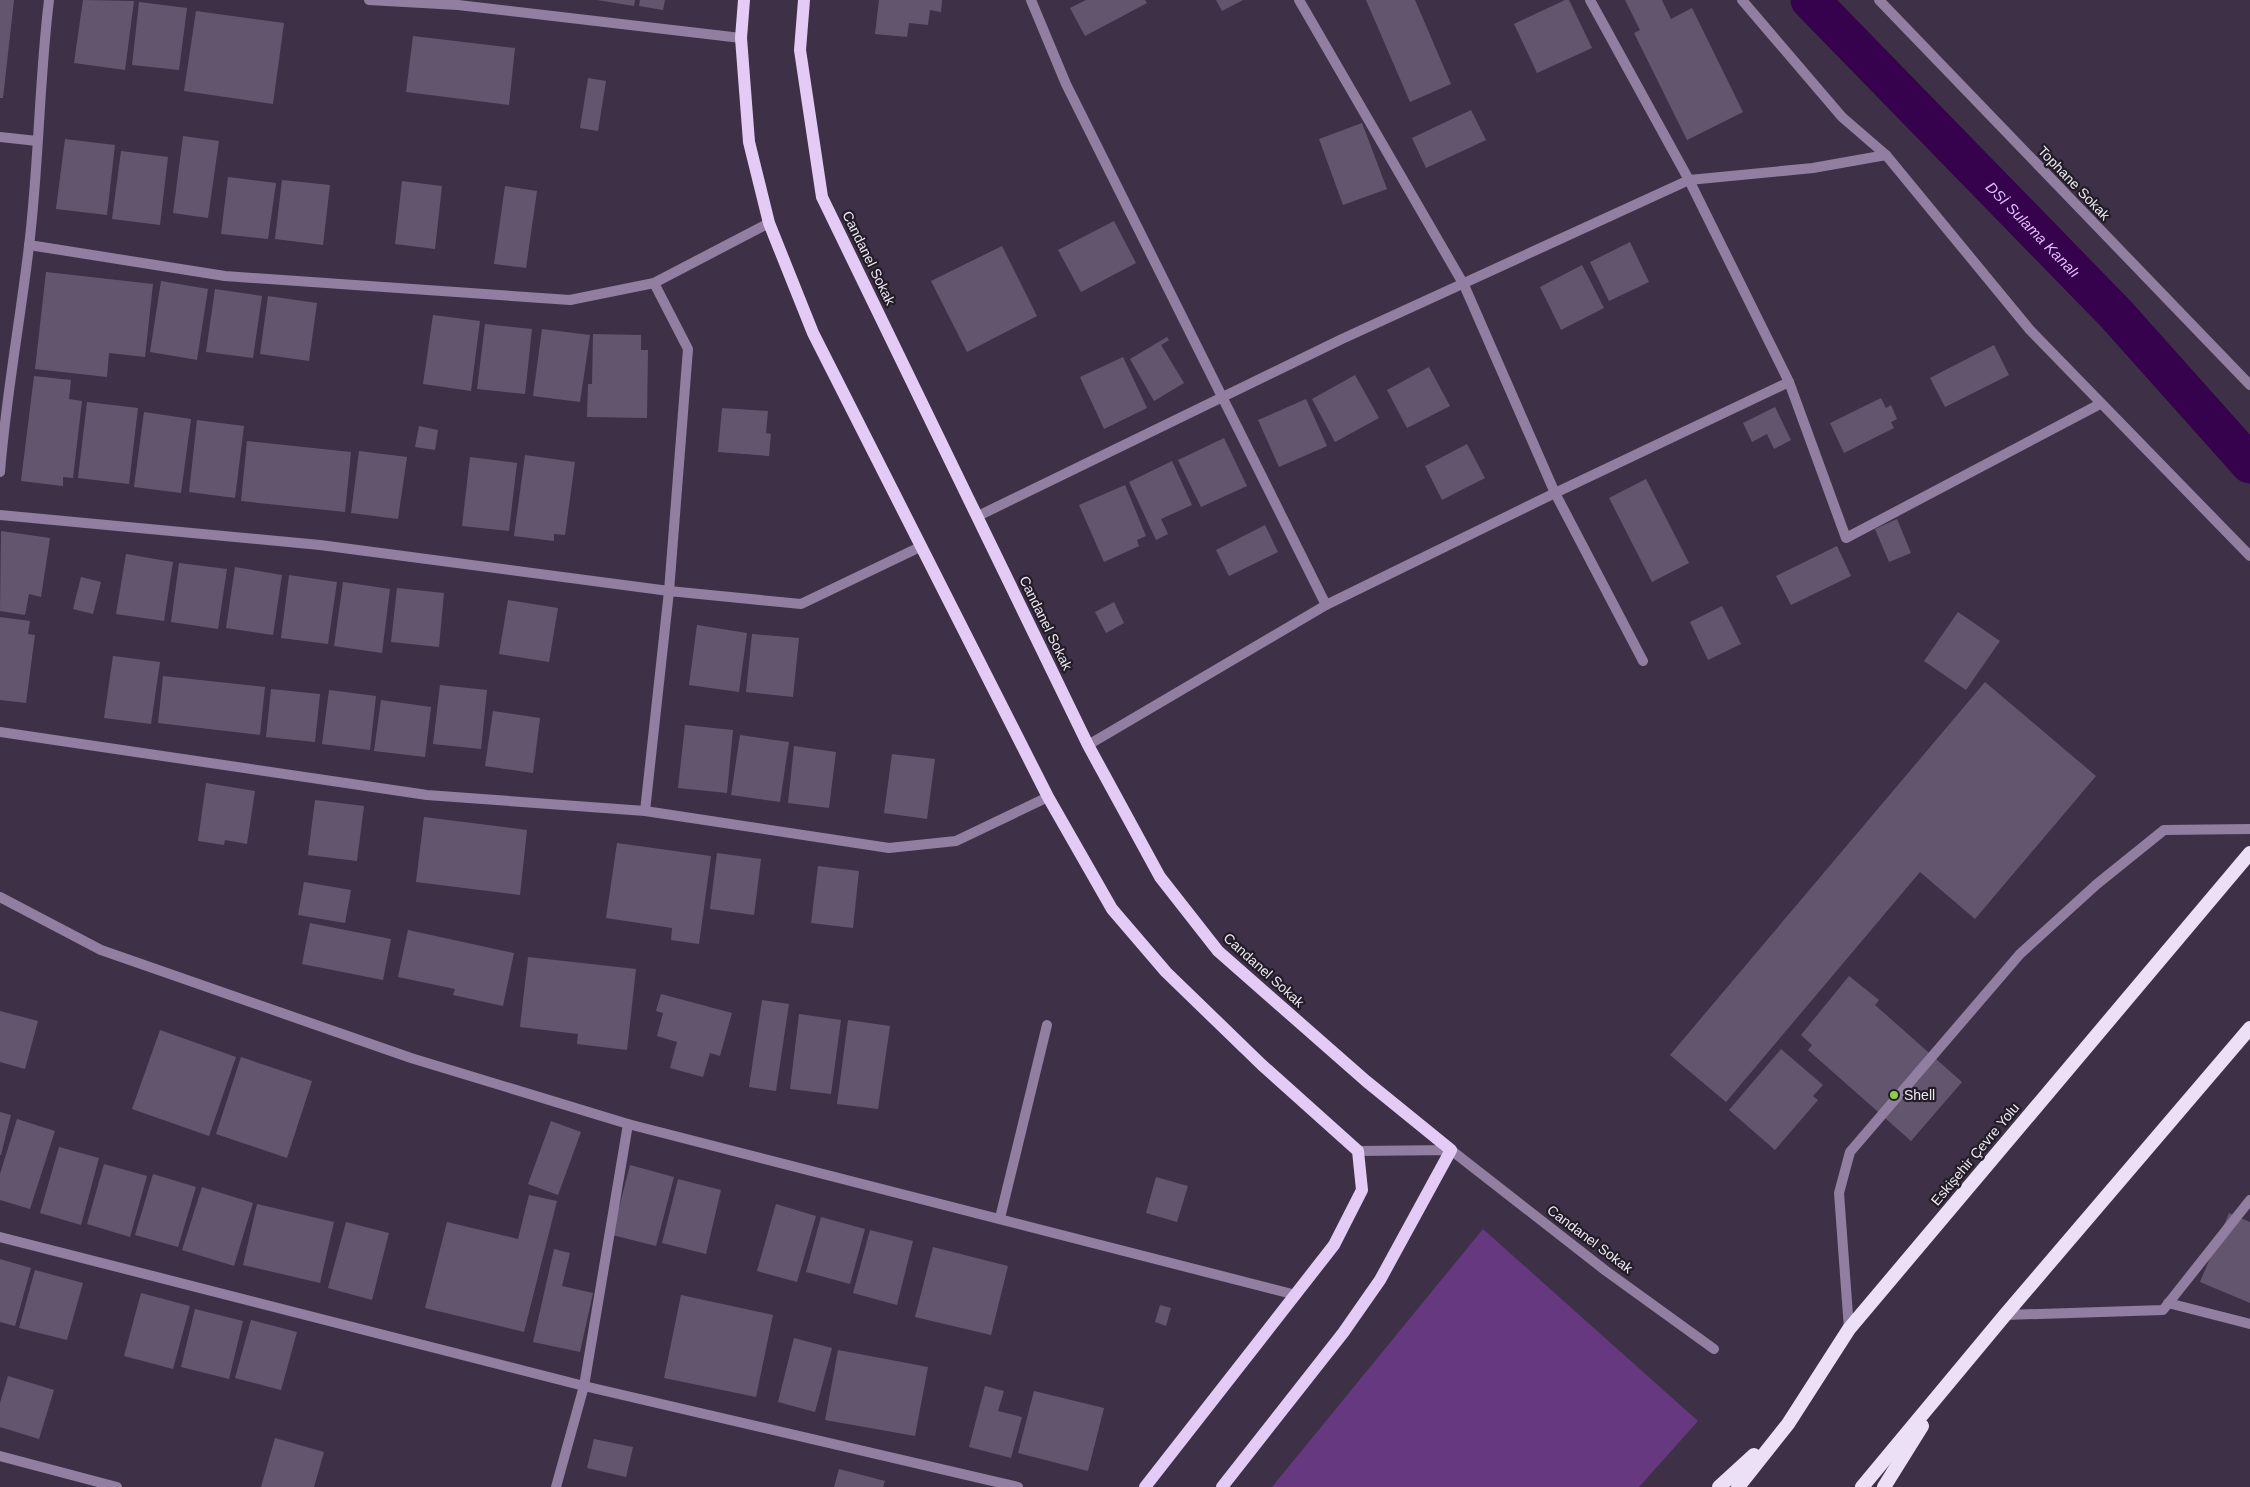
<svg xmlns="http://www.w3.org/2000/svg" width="2250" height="1487" font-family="Arial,sans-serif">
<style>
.green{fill:#663880}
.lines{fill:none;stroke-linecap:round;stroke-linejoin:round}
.canal{stroke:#36014d;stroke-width:39}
.building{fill:#63556d}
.service{stroke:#927ea0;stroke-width:10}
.minor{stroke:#927ea0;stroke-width:10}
.tertiary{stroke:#927ea0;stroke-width:10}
.primary{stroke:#e4cbf6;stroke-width:12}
.trunk{stroke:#ece0f6;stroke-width:14}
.poi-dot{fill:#8cce45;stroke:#221c26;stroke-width:2}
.labels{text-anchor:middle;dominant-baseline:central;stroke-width:4.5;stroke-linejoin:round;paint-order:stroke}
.street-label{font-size:14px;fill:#efe7f5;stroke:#221c26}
.poi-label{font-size:14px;fill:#efe7f5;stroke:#221c26;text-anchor:start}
.water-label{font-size:15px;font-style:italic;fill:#e2bdfb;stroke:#221c26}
</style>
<rect width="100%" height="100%" fill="#3e3147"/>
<polygon class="green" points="1483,1229 1698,1421 1639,1487 1272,1487"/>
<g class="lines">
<path class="canal" id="s1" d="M 1810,0 L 2116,314 L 2250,464"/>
</g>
<g class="building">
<polygon points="0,0 14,0 3,98 0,98"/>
<polygon points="83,0 134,1 125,70 74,63"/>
<polygon points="597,0 635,0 634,6"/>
<polygon points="640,0 665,0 663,10 639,6"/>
<polygon points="879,0 942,0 941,12 930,10 928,25 909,23 907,37 875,34"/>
<polygon points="1086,0 1145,0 1147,3 1085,36 1070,8"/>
<polygon points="1216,0 1243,0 1222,11"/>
<polygon points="1366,0 1415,0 1451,84 1410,102"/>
<polygon points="1565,0 1569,0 1592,48 1537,73 1514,24"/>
<polygon points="1625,0 1662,0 1671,19 1692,8 1743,112 1687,140 1634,33 1640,30"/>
<polygon points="139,2 187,8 179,70 132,65"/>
<polygon points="196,11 284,23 273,104 184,91"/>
<polygon points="413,36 515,48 509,105 406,92"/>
<polygon points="588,78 606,81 598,131 580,128"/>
<polygon points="1471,110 1486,140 1426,168 1412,138"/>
<polygon points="1362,123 1387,189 1343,205 1319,139"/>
<polygon points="183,136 219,141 208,218 173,213"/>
<polygon points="65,139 115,145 107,215 56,209"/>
<polygon points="121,151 168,157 160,225 112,219"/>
<polygon points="228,177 276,183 268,239 221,234"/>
<polygon points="282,180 330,185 323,245 275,239"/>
<polygon points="402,181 442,186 435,249 395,244"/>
<polygon points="505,186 537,191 526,268 494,264"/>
<polygon points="1114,221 1136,263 1081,292 1058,250"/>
<polygon points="1630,242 1649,282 1609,301 1590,262"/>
<polygon points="1002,246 1037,316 967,352 931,281"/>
<polygon points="1582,265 1604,308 1561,330 1540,287"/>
<polygon points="46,272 153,284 145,357 109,353 107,377 35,369"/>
<polygon points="161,281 208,289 197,360 150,352"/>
<polygon points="215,289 262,296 253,358 206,352"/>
<polygon points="268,296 317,303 309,361 260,354"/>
<polygon points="433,315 480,321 471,391 423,384"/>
<polygon points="485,324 532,329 525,394 477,389"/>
<polygon points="542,329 590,335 580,402 533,396"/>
<polygon points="593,334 641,335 641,350 648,350 647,418 587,417 588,384 592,384"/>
<polygon points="1167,337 1169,340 1161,345 1184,383 1154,401 1130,359"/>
<polygon points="1994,345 2009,375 1945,407 1930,378"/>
<polygon points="1123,357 1147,408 1104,429 1080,377"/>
<polygon points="1429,367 1450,406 1407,428 1387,390"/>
<polygon points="1355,375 1379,418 1335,442 1312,399"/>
<polygon points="34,376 71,380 69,399 82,401 73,478 63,477 63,486 21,481"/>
<polygon points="1881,398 1886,408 1891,405 1897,419 1891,422 1894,428 1844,453 1830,423"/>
<polygon points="1306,399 1327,446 1279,467 1258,420"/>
<polygon points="87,402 138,408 129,484 78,478"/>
<polygon points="1775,407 1791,440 1774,449 1767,434 1752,442 1743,423"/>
<polygon points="722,408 768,411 766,433 771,434 769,456 718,452"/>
<polygon points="144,412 191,419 181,493 134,487"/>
<polygon points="197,420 244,426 235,498 189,492"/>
<polygon points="419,426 438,430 435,450 415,447"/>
<polygon points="1224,438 1247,486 1201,507 1178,460"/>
<polygon points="247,441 351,452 345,512 241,501"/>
<polygon points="1467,444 1485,478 1442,500 1425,466"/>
<polygon points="359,451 407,457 398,519 351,513"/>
<polygon points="525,455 575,462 565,535 554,534 554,541 514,536"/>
<polygon points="470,457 517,463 509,531 462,526"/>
<polygon points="1172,461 1192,505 1161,519 1168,534 1156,540 1129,482"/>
<polygon points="1646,479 1689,563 1652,582 1609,498"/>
<polygon points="1125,485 1146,536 1137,540 1139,546 1104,562 1079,505"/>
<polygon points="1897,519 1911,553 1889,562 1875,529"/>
<polygon points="1265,525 1278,552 1229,576 1216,550"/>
<polygon points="1,531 50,538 41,597 29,594 25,615 0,611"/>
<polygon points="1837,546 1851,576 1791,605 1776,576"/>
<polygon points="126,554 173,562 164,621 116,614"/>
<polygon points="179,563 227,569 218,629 171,622"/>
<polygon points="235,567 282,575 273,635 226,628"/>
<polygon points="289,575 337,582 328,644 281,638"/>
<polygon points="81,577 101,582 93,614 73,609"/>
<polygon points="343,582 390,589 382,653 334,646"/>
<polygon points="397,588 444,593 439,647 391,642"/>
<polygon points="508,600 558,608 549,662 499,654"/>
<polygon points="1114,602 1124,623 1106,633 1095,612"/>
<polygon points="1722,606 1741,644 1708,660 1690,622"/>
<polygon points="1958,612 2000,641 1966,690 1924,661"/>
<polygon points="0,617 30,621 28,634 35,635 26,703 0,700"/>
<polygon points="697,625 747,633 739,692 689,685"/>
<polygon points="752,634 799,638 793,697 746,692"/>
<polygon points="113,656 160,662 151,724 104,718"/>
<polygon points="163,676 265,687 260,735 158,723"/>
<polygon points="1985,682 2096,776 1975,919 1920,872 1726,1102 1670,1055"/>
<polygon points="440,685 487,690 481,749 433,744"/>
<polygon points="271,689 320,694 315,742 266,737"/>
<polygon points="329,690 376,696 370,750 322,744"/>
<polygon points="381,700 431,707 425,757 374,751"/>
<polygon points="493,711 540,718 533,773 485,766"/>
<polygon points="685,725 733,730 727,793 678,788"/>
<polygon points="740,735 789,742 780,802 731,795"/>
<polygon points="794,746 836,752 829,808 788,803"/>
<polygon points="892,754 935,759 927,819 884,813"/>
<polygon points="206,783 255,791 247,844 225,840 224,845 198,841"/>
<polygon points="315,800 364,806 357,861 308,855"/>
<polygon points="424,817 527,830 520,895 416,882"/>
<polygon points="617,843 711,856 699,944 671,940 672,928 606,918"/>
<polygon points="717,853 761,859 754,915 710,909"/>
<polygon points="818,866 859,871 853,928 811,923"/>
<polygon points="304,882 351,890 345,923 298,915"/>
<polygon points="310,923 391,939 383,980 302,964"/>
<polygon points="408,930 514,953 503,1006 453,995 455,989 398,977"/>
<polygon points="528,957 636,969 627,1050 577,1044 578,1034 520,1027"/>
<polygon points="1849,976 1879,1000 1875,1005 1962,1082 1911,1141 1808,1050 1812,1045 1801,1035"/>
<polygon points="661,994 732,1013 720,1056 710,1053 703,1077 670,1068 677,1042 657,1036 663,1013 656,1011"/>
<polygon points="762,1000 789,1004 776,1091 749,1087"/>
<polygon points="0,1011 38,1021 25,1069 0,1062"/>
<polygon points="799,1014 841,1020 831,1094 790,1089"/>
<polygon points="848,1020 890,1026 878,1109 837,1104"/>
<polygon points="160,1030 236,1057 209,1136 132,1109"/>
<polygon points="1781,1049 1823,1085 1813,1096 1818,1100 1775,1150 1729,1110"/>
<polygon points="241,1057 312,1081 287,1158 216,1134"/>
<polygon points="0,1112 11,1115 1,1155 0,1155"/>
<polygon points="17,1119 55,1131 30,1209 0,1200 0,1174"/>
<polygon points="551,1121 581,1132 558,1195 528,1184"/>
<polygon points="59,1147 99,1158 81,1225 40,1213"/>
<polygon points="104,1164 147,1176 130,1237 87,1224"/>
<polygon points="630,1165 674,1177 656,1246 612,1235"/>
<polygon points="153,1174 196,1187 178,1247 135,1235"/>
<polygon points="1156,1177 1188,1186 1177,1222 1146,1213"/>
<polygon points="678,1179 721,1190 706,1254 662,1243"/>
<polygon points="202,1187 253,1203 234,1266 182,1250"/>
<polygon points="529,1195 557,1201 524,1332 425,1308 447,1222 518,1239"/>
<polygon points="257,1204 334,1222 320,1283 243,1265"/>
<polygon points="776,1204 816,1216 797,1282 757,1271"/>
<polygon points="2229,1213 2250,1222 2250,1303 2200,1282"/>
<polygon points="821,1217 865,1229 850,1284 806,1272"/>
<polygon points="346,1222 389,1233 372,1300 328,1288"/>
<polygon points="870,1230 913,1241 897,1305 853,1293"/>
<polygon points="933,1247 1008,1266 991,1335 915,1317"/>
<polygon points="554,1249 570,1253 562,1286 593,1293 580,1352 533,1342"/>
<polygon points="0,1259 31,1268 15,1326 0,1322"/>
<polygon points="35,1270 83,1283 67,1340 19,1328"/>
<polygon points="141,1293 190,1306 173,1369 124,1356"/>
<polygon points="681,1295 773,1315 756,1397 664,1378"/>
<polygon points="1160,1305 1171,1308 1166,1326 1155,1322"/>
<polygon points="195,1309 243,1321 229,1379 181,1367"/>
<polygon points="251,1320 297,1332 281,1390 235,1378"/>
<polygon points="794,1338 832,1348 815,1412 778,1402"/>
<polygon points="838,1350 928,1367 915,1436 825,1420"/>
<polygon points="8,1376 54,1390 39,1439 0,1427 0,1403"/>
<polygon points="985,1386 1004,1391 998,1411 1022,1417 1011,1458 969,1447"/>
<polygon points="1034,1391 1104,1408 1088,1471 1018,1453"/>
<polygon points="275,1438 324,1452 314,1487 261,1487"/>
<polygon points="594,1439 633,1447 626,1477 587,1468"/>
<polygon points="839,1469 885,1481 883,1487 834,1487"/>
</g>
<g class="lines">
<g class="service">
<polyline points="2168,1303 2250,1324"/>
<polyline points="2005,1315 2163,1310 2250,1200"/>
<polyline points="1849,1329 1839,1193 1850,1152 2020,954 2097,884 2164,830 2250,829"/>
</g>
<g class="minor">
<polyline points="369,0 458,5 741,38"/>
<polyline points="1031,0 1066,84 1326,605 1555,493 1789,382"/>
<polyline points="1299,0 1464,285 1555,493 1643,661"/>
<polyline points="1590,0 1689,180 1789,382 1846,538 2100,404"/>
<polyline points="1742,0 1842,117 1886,155"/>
<polyline points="1879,0 2250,385"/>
<polyline points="0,137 37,141"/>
<polyline points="29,245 225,276 570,300 654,283 769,223"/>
<path d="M 0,472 C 6,396 20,322 29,246 C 39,164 39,82 49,0"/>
<polyline points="0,515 320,545 669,591 801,604 920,547"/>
<polyline points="978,516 1342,339 1689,180 1813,168 1886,155 2030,330 2250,556"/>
<polyline points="0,732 427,795 645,811 889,848 956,841 1048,797"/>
<polyline points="1088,745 1326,605"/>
<polyline points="645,811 669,591 688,349 654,283"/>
<polyline points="1358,1151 1451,1150 1606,1271 1714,1349"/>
<polyline points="1000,1218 1047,1025"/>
<polyline points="0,1237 584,1386 1018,1487"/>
<polyline points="0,1456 117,1487"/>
<polyline points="556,1487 584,1386 628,1124"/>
</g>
<polyline class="tertiary" points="0,897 101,950 411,1058 628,1124 1296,1295"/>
<g class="primary">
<polyline points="744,0 741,38 749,142 769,223 813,333 1048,797 1112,909 1166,972 1262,1065 1358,1151 1362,1190 1334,1245 1145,1487"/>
<polyline points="804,0 800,50 822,197 1088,745 1160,877 1218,951 1366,1081 1451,1150 1380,1280 1343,1333 1222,1487"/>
</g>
<g class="trunk">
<polyline points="1719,1487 1754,1455"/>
<polyline points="1738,1487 1788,1424 1849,1329 2250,853"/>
<polyline points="1862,1487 2005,1315 2250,1028"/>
<polyline points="1884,1487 1922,1426"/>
</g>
</g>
<circle class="poi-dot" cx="1894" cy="1095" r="5"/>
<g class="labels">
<g class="street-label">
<text transform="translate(2074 183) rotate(46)">Tophane Sokak</text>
<text transform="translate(869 258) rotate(64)">Candanel Sokak</text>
<text transform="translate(1046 623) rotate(64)">Candanel Sokak</text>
<text transform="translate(1264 970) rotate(42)">Candanel Sokak</text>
<text transform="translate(1975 1154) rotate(-50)">Eskişehir Çevre Yolu</text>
<text transform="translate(1590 1239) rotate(37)">Candanel Sokak</text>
</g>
<g class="poi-label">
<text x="1904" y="1095">Shell</text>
</g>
<g class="water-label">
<text stroke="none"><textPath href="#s1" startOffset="320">DSİ Sulama Kanalı</textPath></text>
</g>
</g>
</svg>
